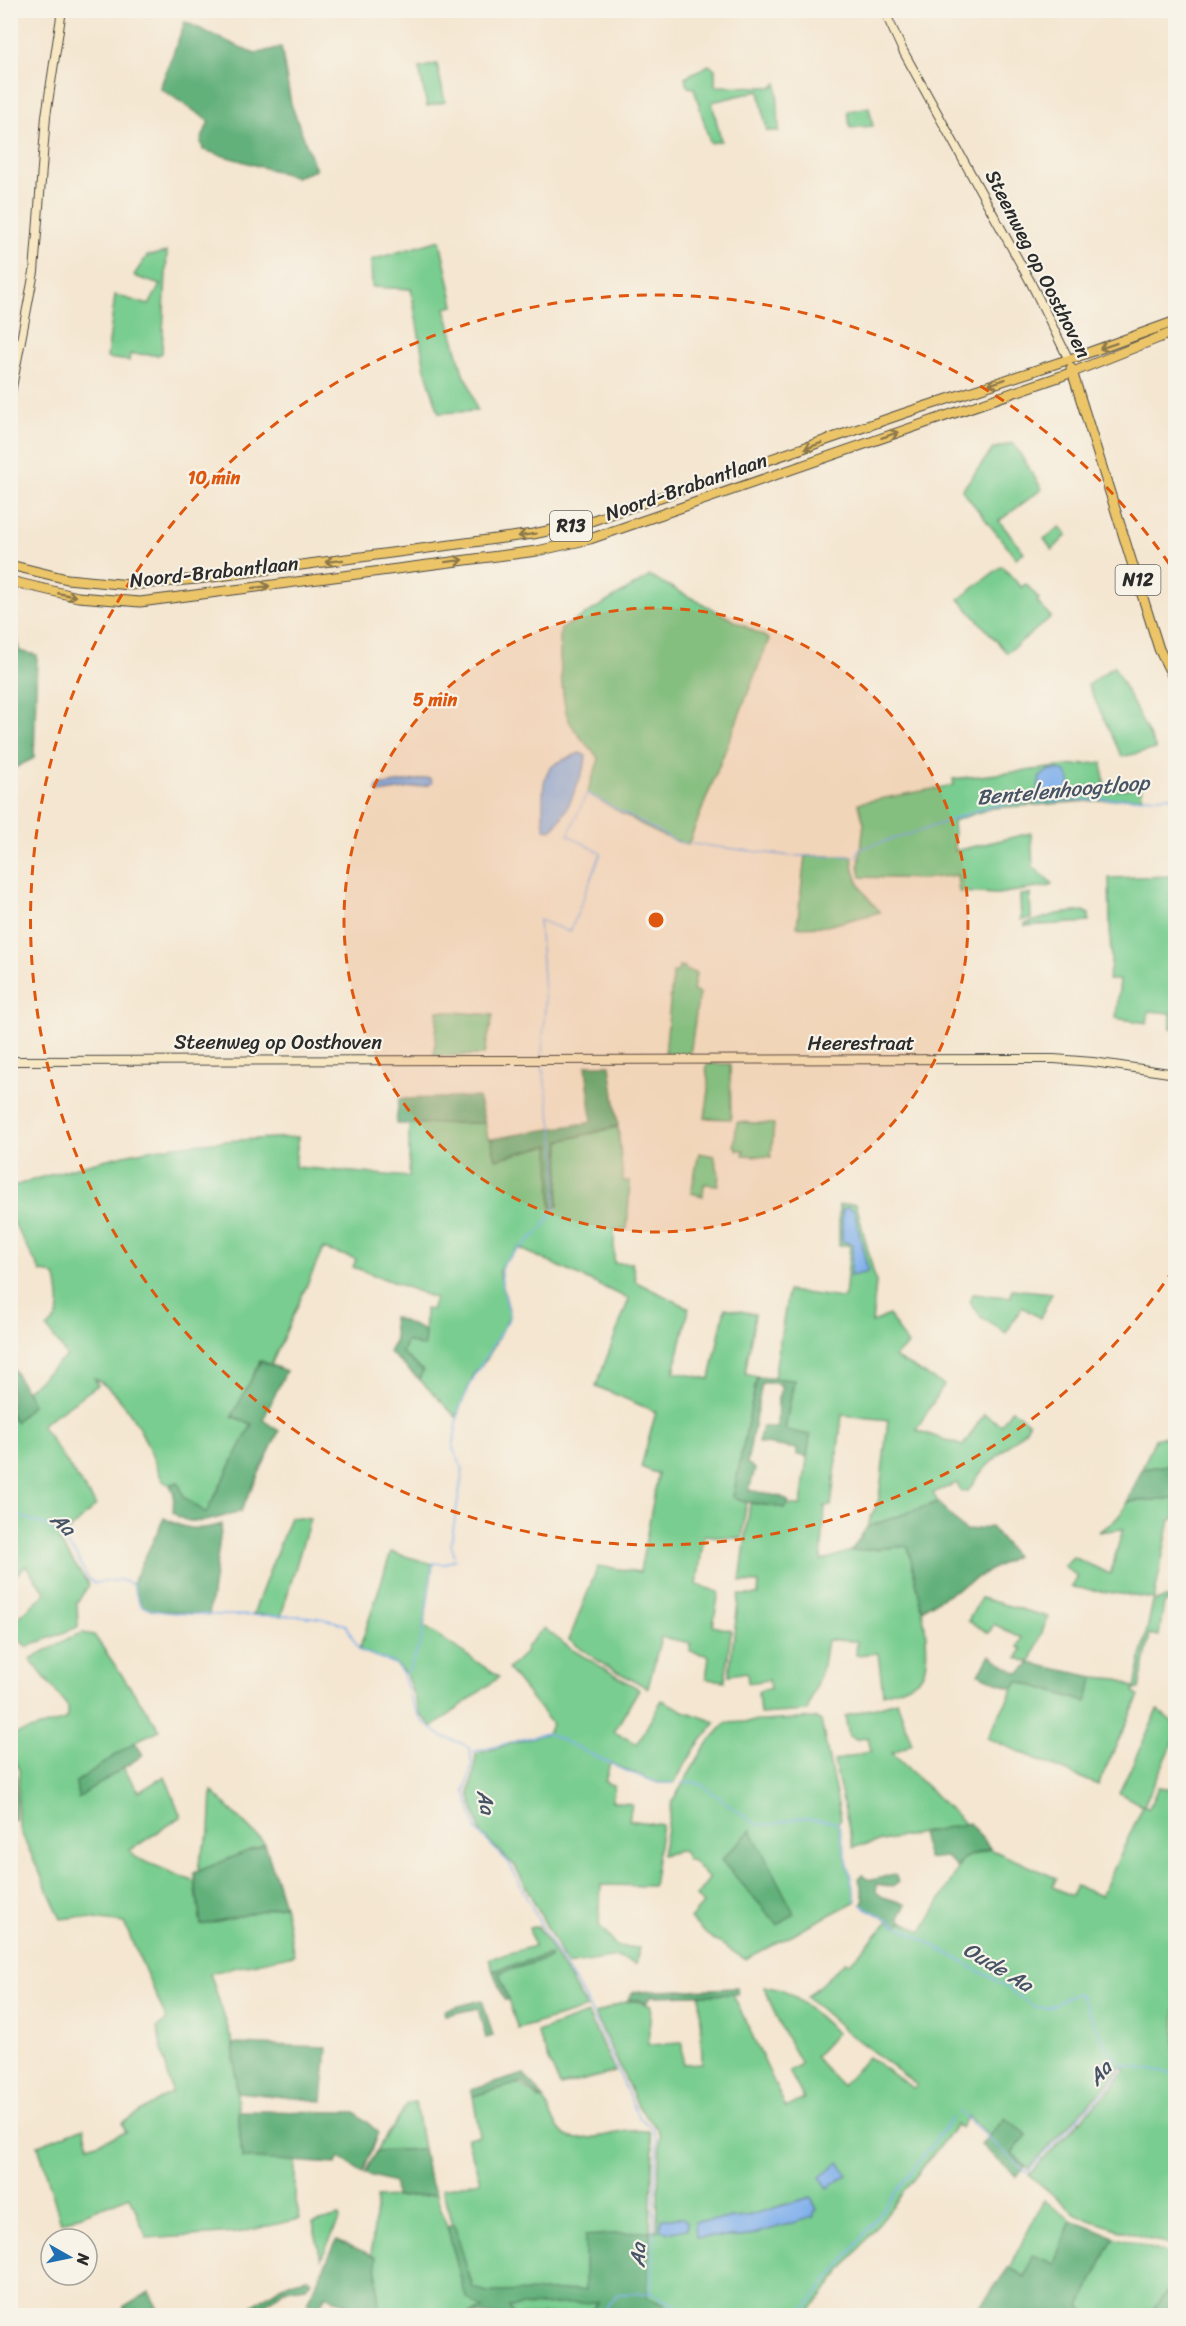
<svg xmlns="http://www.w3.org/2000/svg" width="1186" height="2326" font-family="Sriracha,sans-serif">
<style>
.green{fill:#79cd90;stroke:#527c5e;stroke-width:1.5;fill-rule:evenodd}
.forest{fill:#62b07a;stroke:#466e52;stroke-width:1.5}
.water{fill:#81b0ec;stroke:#566e8c;stroke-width:1.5}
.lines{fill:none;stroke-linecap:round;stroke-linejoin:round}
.stream{stroke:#81b0ec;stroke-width:1.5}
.secondary-casing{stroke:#494744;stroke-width:10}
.primary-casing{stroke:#494744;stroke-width:11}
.secondary{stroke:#f7e8c3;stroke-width:8}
.primary{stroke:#ecc569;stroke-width:9}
.oneway{stroke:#8c784a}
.ring{fill:none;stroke:#df570e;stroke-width:3;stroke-dasharray:10 8}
.labels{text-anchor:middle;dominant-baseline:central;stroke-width:4.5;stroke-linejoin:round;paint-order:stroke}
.shield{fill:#f7f3e8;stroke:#686764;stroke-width:1.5}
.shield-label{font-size:18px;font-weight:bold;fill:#2b2b2b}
.street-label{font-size:20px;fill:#2b2b2b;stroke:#f7f3e8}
.water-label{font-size:21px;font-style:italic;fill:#455365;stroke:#f7f3e8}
.centre{fill:#df570e;stroke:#f7f3e8;stroke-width:3}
.ring-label{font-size:18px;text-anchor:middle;font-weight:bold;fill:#df570e;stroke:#f7f3e8;stroke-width:4.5;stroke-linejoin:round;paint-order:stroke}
</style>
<rect width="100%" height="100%" fill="#f7f3e8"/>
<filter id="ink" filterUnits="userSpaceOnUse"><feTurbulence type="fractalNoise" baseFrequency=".0167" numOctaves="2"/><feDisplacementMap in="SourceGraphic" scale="12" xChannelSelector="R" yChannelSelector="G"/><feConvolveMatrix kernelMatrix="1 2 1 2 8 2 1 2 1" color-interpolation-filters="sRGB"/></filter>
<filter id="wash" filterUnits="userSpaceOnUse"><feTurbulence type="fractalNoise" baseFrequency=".008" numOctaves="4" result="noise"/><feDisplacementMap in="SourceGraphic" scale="24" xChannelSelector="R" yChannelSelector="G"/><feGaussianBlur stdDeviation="1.35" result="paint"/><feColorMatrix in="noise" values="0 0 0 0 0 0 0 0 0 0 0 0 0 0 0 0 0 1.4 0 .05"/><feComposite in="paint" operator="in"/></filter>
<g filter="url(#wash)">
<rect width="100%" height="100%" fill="#f4e6d0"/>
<g class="green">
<polygon points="437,64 445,102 427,106 419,68"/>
<polygon points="709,65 715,69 715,86 773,87 777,83 779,131 767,131 759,91 712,102 721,141 710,143 694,88 688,87 685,77"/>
<polygon points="869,107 873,126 850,128 848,111"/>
<polygon points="440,240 454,306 445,308 464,377 468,380 477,411 439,413 425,369 411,289 372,287 371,260"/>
<polygon points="167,252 162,353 158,355 130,354 129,361 107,358 115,295 149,305 160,285 137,277 134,275 147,256"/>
<polygon points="1013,443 1042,489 999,521 1024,552 1016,558 962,490 993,449"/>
<polygon points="1060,527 1067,535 1052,550 1044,539"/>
<polygon points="1002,566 1021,587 1026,584 1039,599 1037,602 1051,617 1007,653 959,599"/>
<path d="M 650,576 L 769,639 L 688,845 L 658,834 L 587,793 L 599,759 C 589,746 574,733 568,718 C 562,700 558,648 561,629 Z"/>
<polygon points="1114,666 1156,749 1122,757 1088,685"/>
<polygon points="1102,762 1105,791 1141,787 1142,797 991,808 953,821 955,851 1031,833 1033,867 1052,883 1051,886 997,894 959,892 957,875 923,879 861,877 859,865 864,823 858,803 954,785 953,779"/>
<path d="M 805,856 L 852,856 C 854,882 863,893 880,912 L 827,926 L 797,927 Z"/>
<polygon points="1173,876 1175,1029 1171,1028 1171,1013 1149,1011 1147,1023 1116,1018 1120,980 1108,980 1111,965 1109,878"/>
<polygon points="1030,894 1031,919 1021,920 1020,895"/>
<polygon points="1084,911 1089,914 1089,922 1025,926 1025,924 1057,914"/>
<polygon points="679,966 685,967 685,970 696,973 693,991 699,993 690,1055 665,1054 673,972 678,972"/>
<polygon points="438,1011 493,1015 484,1055 434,1056"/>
<polygon points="708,1064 730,1064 731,1119 705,1118 709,1090 706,1066"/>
<polygon points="737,1122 774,1124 771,1157 743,1155 744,1150 737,1150 737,1147 734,1146"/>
<path d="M 409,1123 L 485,1123 L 488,1139 L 491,1139 L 496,1158 L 551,1145 L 551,1207 L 558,1206 L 560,1141 L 618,1127 L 623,1181 L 630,1181 L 627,1229 L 614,1230 L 614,1263 L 632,1263 L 636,1282 L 689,1308 L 674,1372 L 710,1379 L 725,1308 L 755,1314 L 745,1374 L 757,1377 L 733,1496 L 746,1502 L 742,1539 L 704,1535 L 697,1585 L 719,1592 L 713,1626 L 731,1630 L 725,1681 L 706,1679 L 709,1656 L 690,1651 L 691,1643 L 661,1637 L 648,1688 L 606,1666 L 569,1640 L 598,1566 L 640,1572 L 658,1474 L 641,1467 L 656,1412 L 596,1386 L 629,1299 L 519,1248 L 503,1264 L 499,1271 L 510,1315 L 487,1359 L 475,1372 L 456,1417 L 419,1379 L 423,1371 L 402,1353 L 406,1341 L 424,1347 L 425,1309 L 431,1310 L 435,1298 L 353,1267 L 356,1259 L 323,1249 L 271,1365 L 260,1361 L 233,1417 L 252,1424 L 206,1513 L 184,1497 L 178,1482 L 170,1485 L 162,1480 C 148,1444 130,1398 94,1378 L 98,1385 L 41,1425 L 96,1505 L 59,1541 L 89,1585 L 77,1602 L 78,1627 L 27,1647 L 11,1632 L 11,1624 L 46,1593 L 26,1566 L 11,1579 L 10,1414 L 15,1421 L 33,1404 L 26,1391 L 67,1356 L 47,1328 C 65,1315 59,1297 56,1277 L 49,1273 L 41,1272 L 11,1218 L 11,1187 C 60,1171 110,1156 161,1148 C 206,1141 252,1139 298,1137 L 295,1167 L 409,1177 Z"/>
<polygon points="699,1153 714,1156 719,1174 718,1185 704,1184 703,1196 691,1193"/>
<path d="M 856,1204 L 876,1282 L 872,1323 L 889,1315 L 908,1345 L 894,1357 L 944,1385 L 916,1430 L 963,1446 L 984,1414 L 1001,1425 L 1012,1409 L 1029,1423 L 1026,1429 L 981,1472 L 968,1491 L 961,1492 L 957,1483 L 933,1493 L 938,1502 L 867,1527 L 879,1499 L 888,1420 L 842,1415 L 831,1506 L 825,1506 L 821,1561 L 851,1551 L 908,1546 C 914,1573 938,1657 920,1677 C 911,1687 895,1690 883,1694 L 878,1653 L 856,1655 L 857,1641 L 827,1640 L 823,1665 L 807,1711 L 760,1714 L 758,1692 L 764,1689 L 770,1689 L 769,1680 L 748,1683 L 747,1672 L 729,1675 L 739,1595 L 758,1595 L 759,1583 L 740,1582 L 750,1503 L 785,1508 L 787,1505 L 801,1505 L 810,1435 L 785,1430 L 794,1381 L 774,1378 L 788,1291 L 842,1298 L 845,1296 L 850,1245 L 839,1245 L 839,1205 ZM 842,1209 L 854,1211 L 856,1227 L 853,1244 L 842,1241 Z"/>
<polygon points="1012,1289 1052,1293 1040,1318 1022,1307 1006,1333 982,1318 969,1301 973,1294 1011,1297"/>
<polygon points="1175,1434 1175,1464 1142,1469 1155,1439"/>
<path d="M 1175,1498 L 1175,1519 L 1170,1520 L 1154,1599 L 1071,1587 L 1078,1577 L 1064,1566 L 1073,1557 L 1110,1574 L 1123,1529 L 1098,1532 C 1111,1525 1122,1516 1127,1502 Z"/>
<polygon points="290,1517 310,1519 281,1616 253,1614"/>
<polygon points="391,1552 433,1564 424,1626 499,1677 433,1727 420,1714 406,1674 395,1664 359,1650"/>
<polygon points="1175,1596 1175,1600 1164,1603 1159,1636 1150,1634 1139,1689 1135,1688 1134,1692 1139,1696 1098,1785 987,1738 1018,1680 1085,1702 1094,1677 1119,1679 1135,1688 1153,1601"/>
<polygon points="981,1598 1048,1617 1030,1663 1018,1658 1022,1649 1018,1647 1022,1638 994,1624 989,1633 968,1621"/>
<polygon points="544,1628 571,1649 639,1689 614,1732 637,1744 662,1700 684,1711 716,1722 696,1747 674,1783 658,1783 610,1763 605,1782 614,1786 612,1801 632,1804 629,1820 662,1825 653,1886 601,1885 599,1925 616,1946 639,1948 636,1964 616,1957 567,1965 515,1866 482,1835 480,1830 469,1793 474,1772 476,1754 547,1733 552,1724 508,1669 525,1653 526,1647"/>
<polygon points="83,1633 94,1635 160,1730 142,1738 76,1782 78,1797 123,1768 139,1792 165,1776 181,1817 130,1850 134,1857 195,1882 201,1925 284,1905 294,1955 210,1973 233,2044 242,2157 295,2161 295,2198 300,2219 237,2233 147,2239 130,2196 61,2223 38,2145 84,2127 89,2146 126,2132 122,2123 172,2092 157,2028 167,2020 124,1923 78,1917 61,1919 21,1832 18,1817 19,1770 11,1752 11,1735 66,1720 68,1707 30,1659 69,1638"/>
<polygon points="897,1701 912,1744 892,1753 965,1824 853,1847 834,1761 871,1751 868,1737 856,1740 849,1736 845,1716"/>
<path d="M 1158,1710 L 1175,1724 L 1175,1739 L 1144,1805 L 1149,1808 L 1158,1787 L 1175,1789 L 1175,2247 L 1089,2220 L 1075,2213 L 1029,2175 L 1114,2085 L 1126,2069 L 1120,2066 L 1113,2078 L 1028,2169 L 1012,2153 L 1005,2118 L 989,2136 L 968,2116 L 961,2128 L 956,2125 L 807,2315 L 499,2315 L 483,2291 L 473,2288 L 442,2189 L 480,2181 L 467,2138 L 480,2136 L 473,2096 L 520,2083 L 540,2100 L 544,2099 C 549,2110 555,2127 565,2135 C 579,2145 613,2132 630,2131 C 636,2130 642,2131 649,2131 L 653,2147 L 650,2230 L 657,2231 L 660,2135 C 655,2122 643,2116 637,2104 L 595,2014 C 617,2005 629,1995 651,2006 L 648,2045 L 682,2043 L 683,2064 L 702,2063 L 700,1995 L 733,1994 L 786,2108 L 804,2099 L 789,2071 L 801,2064 L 781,2028 L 764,1987 C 792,1986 817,2017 837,2033 L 815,2057 L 842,2086 L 868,2057 L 913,2088 L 917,2085 L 848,2033 L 807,1997 L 846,1961 L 849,1964 L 889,1921 L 898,1926 L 902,1921 L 922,1932 L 964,1858 L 990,1849 L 1056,1878 L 1053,1887 L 1071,1896 L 1076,1886 L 1101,1896 L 1143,1806 L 1119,1793 ZM 811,2197 L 817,2210 L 814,2212 L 695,2222 L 744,2217 Z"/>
<polygon points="816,1718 821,1721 841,1819 838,1822 856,1901 746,1959 743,1958 707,1935 690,1919 703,1904 696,1896 709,1879 692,1860 688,1860 683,1850 662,1855 672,1802 706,1745 726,1723"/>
<path d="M 11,1761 C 20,1776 15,1803 15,1820 L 11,1821 Z"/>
<polygon points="212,1791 265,1844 198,1872 200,1857 210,1831"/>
<polygon points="538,1926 587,2008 518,2029 499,1973 550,1958 549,1955 493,1971 489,1959 534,1946 529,1928"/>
<polygon points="588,2014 615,2072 560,2086 537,2032"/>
<polygon points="415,2102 423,2149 376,2151 408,2103"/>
<polygon points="436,2195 447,2226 464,2291 469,2299 483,2309 466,2315 379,2315 376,2257 371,2255 377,2198"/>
<polygon points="1044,2200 1071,2220 1055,2265 1025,2277 1009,2268"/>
<polygon points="339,2216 340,2218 321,2259 313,2223"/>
<polygon points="1114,2237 1175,2256 1175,2282 1148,2315 1013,2316 1081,2307 1080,2306"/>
</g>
<g class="forest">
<polygon points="185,22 255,54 281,47 291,104 316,170 296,177 203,150 201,141 209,121 160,88"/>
<polygon points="11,634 17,636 19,651 37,655 34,758 11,770 11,752 13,750 11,748 11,741 13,738 10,727"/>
<polygon points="586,1065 610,1065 618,1126 560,1141 558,1206 551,1208 550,1145 496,1159 491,1139 592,1122"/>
<polygon points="478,1097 485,1123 396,1124 399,1099"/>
<polygon points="393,1317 425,1331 424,1347 406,1341 402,1353 423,1371 419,1379 389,1352 395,1342"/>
<path d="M 261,1361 L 286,1371 L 263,1420 L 279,1431 L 241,1511 C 219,1517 190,1531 173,1512 L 174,1494 L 170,1485 L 178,1482 L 184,1497 L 206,1513 L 252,1424 L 232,1416 Z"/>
<polygon points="10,1363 33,1404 15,1422 11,1414"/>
<polygon points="757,1377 794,1380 785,1430 810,1435 807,1457 797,1455 797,1449 758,1443 762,1426 777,1428 778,1398 782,1386 775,1383 762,1383 747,1463 755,1469 749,1490 782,1497 789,1502 785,1508 741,1501 733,1497"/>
<polygon points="1175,1464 1175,1498 1127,1502 1142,1469"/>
<polygon points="938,1502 965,1531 991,1527 1015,1556 922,1609 908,1546 851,1551 867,1527"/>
<path d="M 164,1518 C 184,1530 200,1531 222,1524 L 209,1615 L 151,1610 L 141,1605 L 132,1584 Z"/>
<polygon points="990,1655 1015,1672 1020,1673 1030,1663 1094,1677 1086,1702 1018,1681 1013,1689 979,1674"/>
<polygon points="135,1742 143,1755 78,1798 76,1782"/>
<polygon points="969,1823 990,1848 964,1858 957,1868 946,1857 928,1859 921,1833"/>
<polygon points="751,1830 794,1913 778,1925 721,1860"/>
<polygon points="265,1844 284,1905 201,1925 194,1873"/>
<path d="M 893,1874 L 896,1876 L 898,1883 L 892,1887 L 877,1884 L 876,1892 L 883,1897 L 906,1904 L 900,1916 L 902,1921 L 898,1926 L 861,1905 L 864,1900 L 859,1878 L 863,1875 C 871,1884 882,1877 893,1874 Z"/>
<polygon points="550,1954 550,1958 499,1973 508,2000 504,2000 493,1971"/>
<polygon points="737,1988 738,1994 651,1996 646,2003 639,2000 628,2000 633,1992"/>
<polygon points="482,2000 493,2036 486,2038 478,2008 445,2015 444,2010"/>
<polygon points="233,2044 327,2047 322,2101 237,2092"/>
<polygon points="524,2074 544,2099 541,2100 523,2082 473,2096 471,2090"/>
<polygon points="238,2111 355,2112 378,2132 363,2173 339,2157 336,2164 242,2158"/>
<polygon points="1005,2118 1027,2135 1012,2153 1025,2167 1017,2177 981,2145"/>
<polygon points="423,2149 428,2174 436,2195 395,2197 394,2182 365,2174 376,2151"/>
<polygon points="1071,2220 1114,2237 1080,2306 1089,2315 974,2315 1009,2267 1025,2277 1033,2255 1055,2264"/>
<polygon points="454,2224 473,2288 488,2292 585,2290 585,2236 650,2231 647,2297 685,2315 587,2315 598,2302 509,2307 514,2315 466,2315 483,2309 468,2299 464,2291 447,2226"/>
<polygon points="337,2240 376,2257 379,2315 371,2315 326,2295 319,2309 307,2303"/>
<path d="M 307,2278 L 311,2280 L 306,2287 L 284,2290 L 252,2315 L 240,2315 C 261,2301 282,2281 307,2278 Z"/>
<polygon points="1175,2282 1175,2309 1170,2315 1148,2315"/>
<polygon points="149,2292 161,2315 126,2315 123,2308"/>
</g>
<g class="water">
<path d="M 580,753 L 586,756 L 585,765 C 577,784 567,817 551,830 L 545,829 C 542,820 543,810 543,800 C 543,766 550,765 580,753 Z"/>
<polygon points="1049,770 1059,770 1066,772 1070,781 1067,795 1044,797 1038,791 1040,777"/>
<polygon points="428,778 431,779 432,783 429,785 379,793 376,791 378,786"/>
<polygon points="848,1207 854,1210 868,1272 850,1276 853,1244 842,1241 842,1210"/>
<polygon points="839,2162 847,2174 828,2188 820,2177"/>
<polygon points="811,2197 817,2210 814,2212 814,2217 743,2237 696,2237 695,2222 744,2217"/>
<polygon points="661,2218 683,2218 687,2222 687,2229 672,2232 660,2230"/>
</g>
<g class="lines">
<g class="stream">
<polyline points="857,857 859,849 923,830 986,807 1015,803 1176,796"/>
<polyline points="542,1057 545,1005 539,920 570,932 601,853 568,835 587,793 677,842 791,856 854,856"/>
<path d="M 10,1509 L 22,1517 L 45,1525 L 60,1536 L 76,1555 L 88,1579 L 95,1583 L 120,1580 L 132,1584 C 135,1590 137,1601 141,1605 C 155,1619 275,1614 301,1616 C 316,1617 332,1620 346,1625 L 359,1650 L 395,1664 L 403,1674 L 411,1702 L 422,1721 L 441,1736 L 463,1744 L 470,1749 L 472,1766 L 465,1791 L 477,1831 L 509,1863 L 549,1940 L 585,1998 L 638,2116 L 652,2128 L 657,2140 L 651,2293 L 695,2316"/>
<polyline points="454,1555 451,1543 463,1469 453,1449 459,1409 476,1373 510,1317 502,1285 501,1269 506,1260 542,1229 555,1208 557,1157 542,1063"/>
<polyline points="405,1673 409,1670 421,1642 433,1563 444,1564 455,1559"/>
<polyline points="473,1752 547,1733 628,1772 658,1783 674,1783"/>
<polyline points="682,1783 694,1782 702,1785 755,1824 769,1825 798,1818 838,1822 856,1901"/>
<polyline points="861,1905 997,1981 1034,2007 1047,2008 1077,1993 1081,1995 1108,2050 1124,2065"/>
<polyline points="958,2112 961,2113 1027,2173 1114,2081 1124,2065 1176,2075"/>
<polyline points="599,2316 618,2294 651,2293"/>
<polyline points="799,2316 850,2253 952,2118"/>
</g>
</g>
</g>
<g filter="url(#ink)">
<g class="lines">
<defs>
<g id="secondary">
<polyline points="884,10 902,49 1030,281 1069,360"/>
<polyline points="10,398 34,272 46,116 62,10"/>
<polyline points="10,1061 1054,1059 1093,1062 1176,1074"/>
</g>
<g id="primary">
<polyline points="1071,368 1159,649 1176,683"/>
<polyline points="10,565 67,579 130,585 197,579 533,534 585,523 905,413 1082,355 1176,321"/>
<polyline points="10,581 78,597 140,602 537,551 590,539 1073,372 1176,331"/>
</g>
</defs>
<use href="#secondary" class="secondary-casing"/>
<use href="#primary" class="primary-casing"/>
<use href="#secondary" class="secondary"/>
<use href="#primary" class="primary"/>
</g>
<defs><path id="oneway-shaft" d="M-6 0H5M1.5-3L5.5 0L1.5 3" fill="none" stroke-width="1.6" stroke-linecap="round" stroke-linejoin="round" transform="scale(1.5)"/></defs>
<g class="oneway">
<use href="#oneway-shaft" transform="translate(1108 346) rotate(161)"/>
<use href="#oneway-shaft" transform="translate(997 382) rotate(162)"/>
<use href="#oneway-shaft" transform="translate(890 435) rotate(-19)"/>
<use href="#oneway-shaft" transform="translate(813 446) rotate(160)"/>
<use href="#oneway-shaft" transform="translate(527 535) rotate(171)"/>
<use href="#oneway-shaft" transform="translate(334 561) rotate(173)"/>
<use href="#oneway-shaft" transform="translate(454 561) rotate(-7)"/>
<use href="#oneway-shaft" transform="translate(261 587) rotate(-7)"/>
<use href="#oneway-shaft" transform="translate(67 595) rotate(11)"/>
</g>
</g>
<circle cx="656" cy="920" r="312" fill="#df570e" fill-opacity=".12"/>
<g class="ring">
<circle cx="656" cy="920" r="312"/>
<path d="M1174 1269A625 625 0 1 1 1174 571"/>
</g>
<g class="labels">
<g class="shield">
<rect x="550" y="511" width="42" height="30" rx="4.5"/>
<rect x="1115.5" y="565" width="45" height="30" rx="4.5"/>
</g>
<g class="shield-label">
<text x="571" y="526">R13</text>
<text x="1138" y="580">N12</text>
</g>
<g class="street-label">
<text transform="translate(1038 264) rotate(63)">Steenweg op Oosthoven</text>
<text transform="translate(686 487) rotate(-19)">Noord-Brabantlaan</text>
<text transform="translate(214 572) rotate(-6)">Noord-Brabantlaan</text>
<text x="278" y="1042">Steenweg op Oosthoven</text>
<text x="861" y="1043">Heerestraat</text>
</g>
<g class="water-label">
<text transform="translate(1063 790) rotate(-5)">Bentelenhoogtloop</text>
<text transform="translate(63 1524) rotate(42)">Aa</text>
<text transform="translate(486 1802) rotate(80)">Aa</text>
<text transform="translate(998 1967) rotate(31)">Oude Aa</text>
<text transform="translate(1100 2073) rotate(-49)">Aa</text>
<text transform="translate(638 2255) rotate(-88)">Aa</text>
</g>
</g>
<circle cx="656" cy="920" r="9" class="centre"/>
<g class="ring-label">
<text x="214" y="484">10 min</text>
<text x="435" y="706">5 min</text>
</g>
<rect width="1186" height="2326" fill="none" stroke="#f7f3e8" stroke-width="36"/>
<g transform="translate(69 2257) rotate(99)"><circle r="28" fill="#f7f3e8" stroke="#a5a39c" stroke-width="1.5"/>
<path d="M0-4.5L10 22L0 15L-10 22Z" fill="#1f6fb2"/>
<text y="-9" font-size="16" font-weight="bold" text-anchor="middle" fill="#2b2b2b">N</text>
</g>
</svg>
